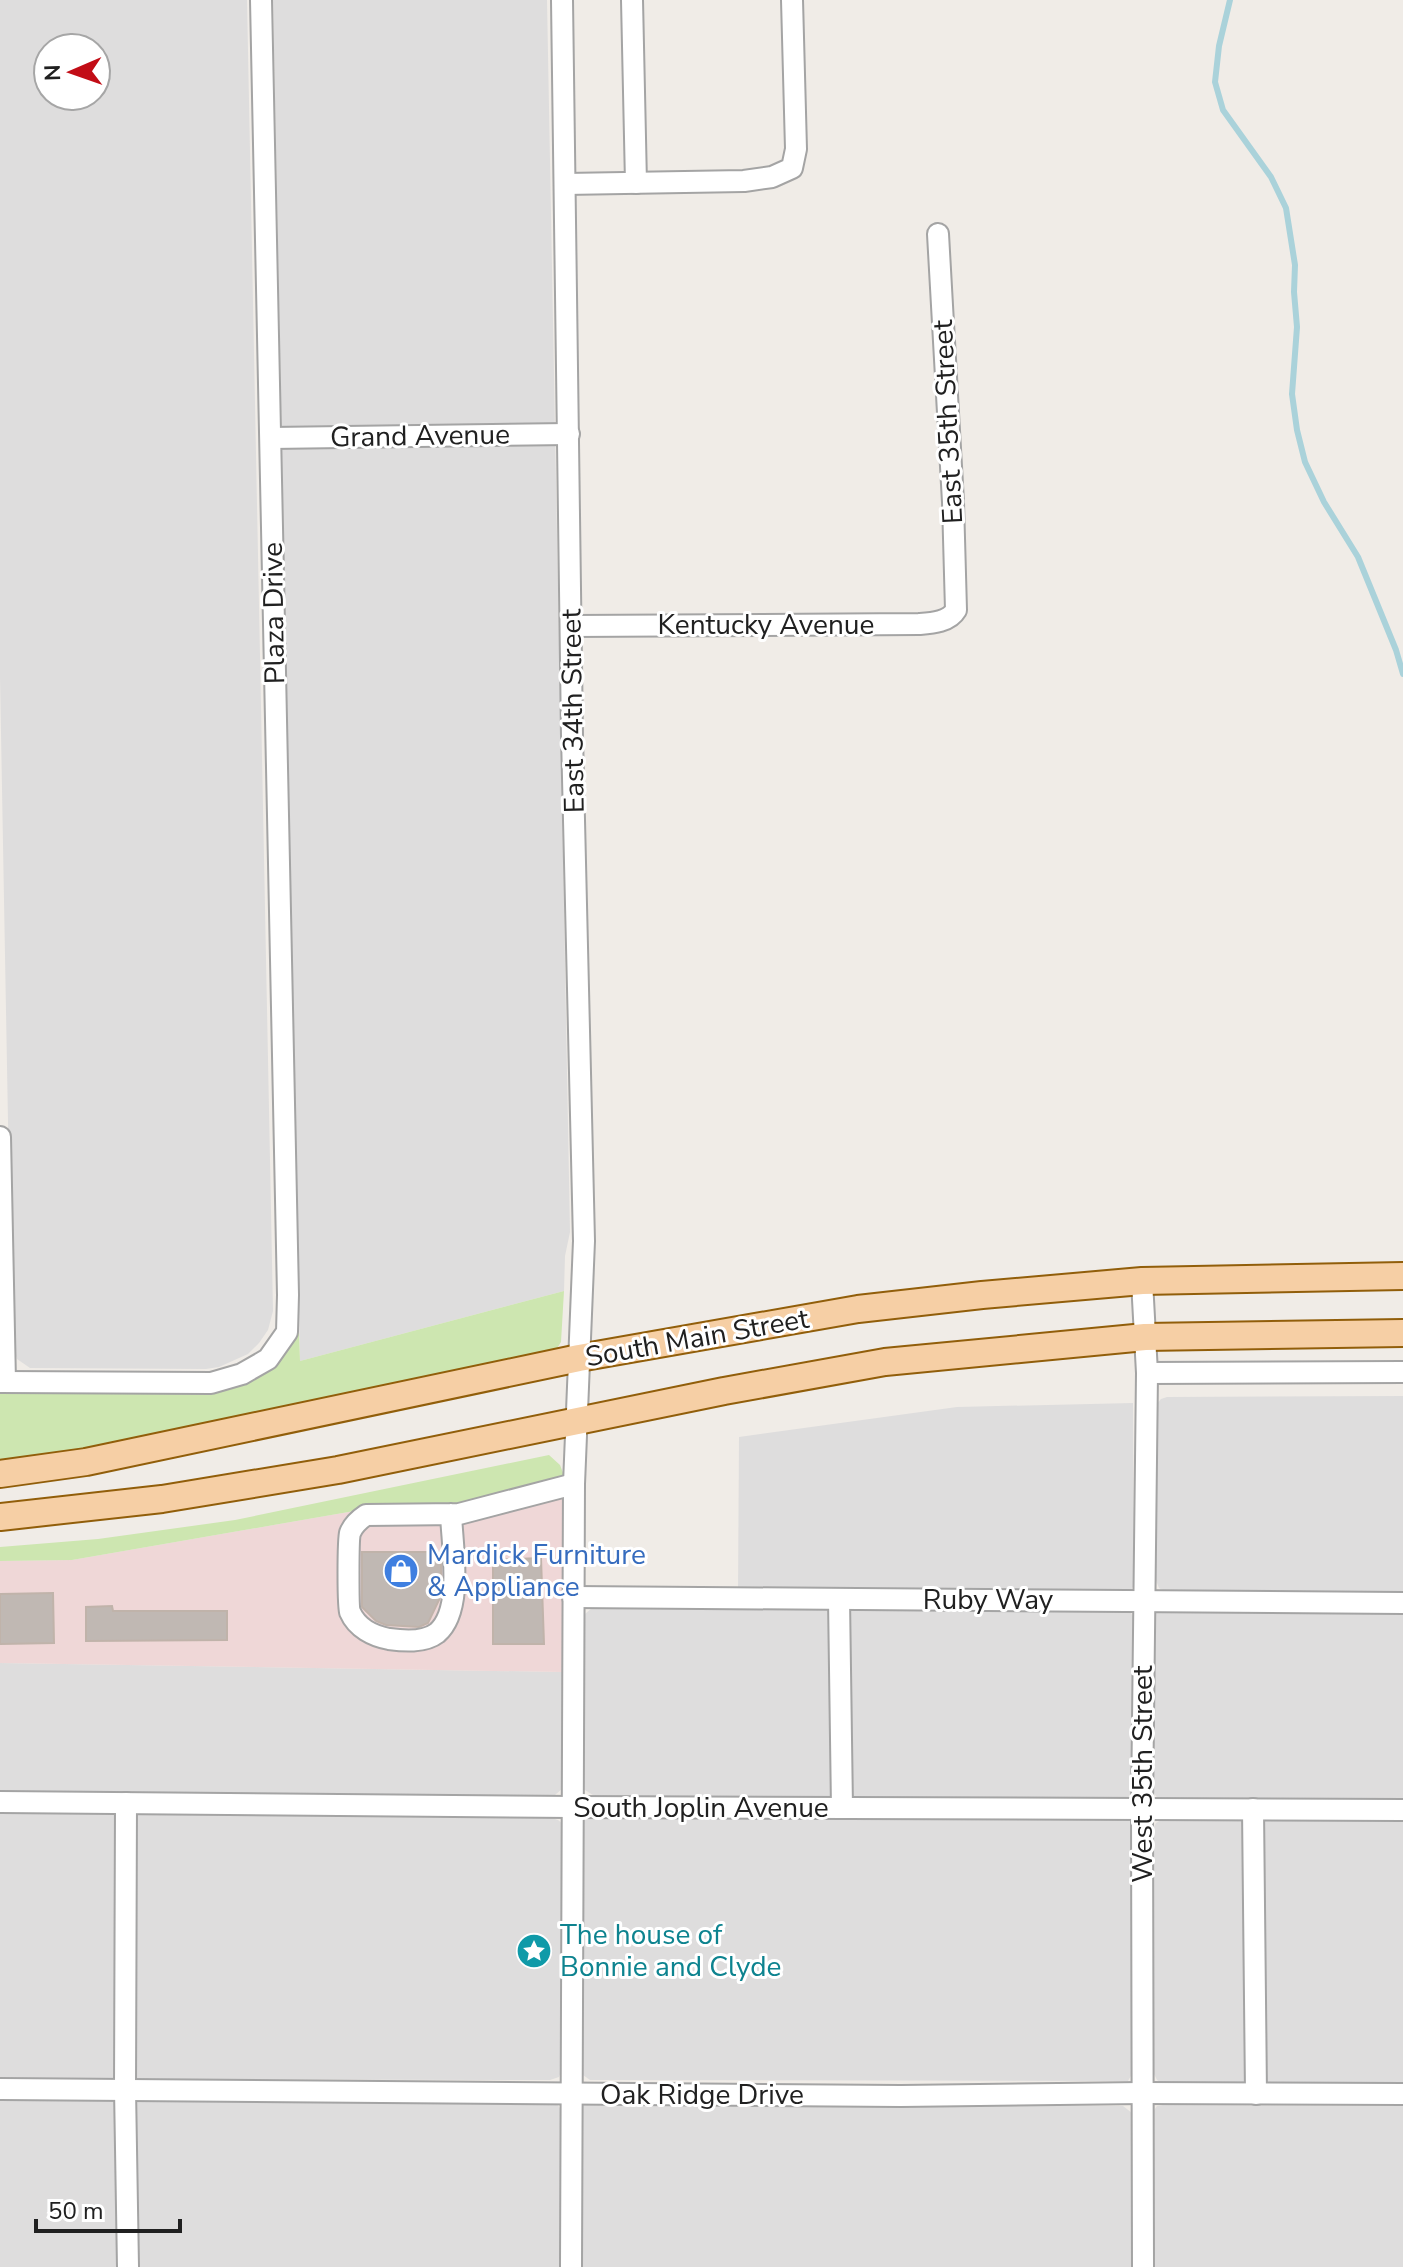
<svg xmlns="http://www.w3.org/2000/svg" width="1403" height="2267" font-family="'Nunito Sans',sans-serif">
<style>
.residential{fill:#dedddd;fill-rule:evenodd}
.commercial{fill:#efd7d7}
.grass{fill:#cde6b0}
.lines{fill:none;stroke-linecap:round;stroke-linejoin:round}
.stream{stroke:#aad2da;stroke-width:6}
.building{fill:#c0b8b3;stroke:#c0b3aa;stroke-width:2}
.minor-casing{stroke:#a4a4a4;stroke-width:24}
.major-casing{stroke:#915e0a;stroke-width:30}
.minor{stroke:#fff;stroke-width:20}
.major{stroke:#f6cfa5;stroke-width:26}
.labels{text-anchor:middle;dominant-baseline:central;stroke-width:6;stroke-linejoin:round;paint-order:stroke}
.street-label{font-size:28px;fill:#202020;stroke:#fff}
.shop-label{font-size:28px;fill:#366cbe;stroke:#fff;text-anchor:start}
.culture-label{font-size:28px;fill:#0d838f;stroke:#fff;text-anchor:start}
</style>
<rect width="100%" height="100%" fill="#f0ece7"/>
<g class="residential">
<path d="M 0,0 L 247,0 L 273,1311 L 268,1330 L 259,1343 L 248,1354 L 219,1367 L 206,1369 L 30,1368 L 17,1359 L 12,1344 L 0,677 ZM 48,48 L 96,48 L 96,96 L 48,96 Z"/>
<polygon points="273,0 547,0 570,1232 565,1256 564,1291 300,1361"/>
<polygon points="1403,1396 1403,1592 1164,1591 1159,1588 1155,1578 1154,1407 1161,1399 1167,1397"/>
<polygon points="1133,1403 1134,1585 1131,1590 1125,1593 738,1590 739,1437 957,1407"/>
<polygon points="592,1608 1129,1610 1134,1618 1133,1789 1128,1798 1122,1800 596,1797 585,1790 580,1779 583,1620 585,1614"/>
<polygon points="1160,1610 1403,1610 1403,1801 1159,1800 1153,1792 1154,1618 1156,1613"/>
<polygon points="0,1663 563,1672 563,1788 555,1795 548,1797 0,1795"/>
<polygon points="0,1812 552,1818 558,1820 563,1824 564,1830 561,2072 559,2077 550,2080 0,2079"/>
<polygon points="1128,1817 1133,1824 1132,2074 1128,2081 590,2080 583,2075 581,1827 584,1820 593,1818"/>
<polygon points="1164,1818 1403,1819 1403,2084 1161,2083 1157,2080 1153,2072 1154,1827 1156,1823"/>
<polygon points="0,2100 557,2104 562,2111 562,2267 0,2267"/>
<polygon points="592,2102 1123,2106 1132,2113 1131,2267 580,2267 580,2111 582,2105"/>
<polygon points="1163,2105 1403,2106 1403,2267 1151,2267 1152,2113 1157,2106"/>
</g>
<polygon class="commercial" points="565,1478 563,1672 0,1663 0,1561 72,1560 360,1510"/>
<g class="grass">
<path d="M 564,1291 L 561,1342 L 553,1355 L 0,1468 L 0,1391 C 39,1391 79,1392 118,1392 C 166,1393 220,1399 264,1374 C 281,1365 289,1347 299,1332 L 300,1361 Z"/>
<polygon points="549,1455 560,1465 565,1478 454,1508 360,1510 72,1560 0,1561 0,1547 98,1539 235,1520"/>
</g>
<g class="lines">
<polyline class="stream" points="1230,0 1219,46 1215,82 1223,110 1271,177 1286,208 1295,265 1294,292 1297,327 1292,394 1297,430 1305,462 1324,502 1358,557 1396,650 1403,674"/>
</g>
<g class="building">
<polygon points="362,1552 441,1552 441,1592 439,1600 428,1623 419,1627 386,1625 376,1621 362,1607"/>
<polygon points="541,1558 544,1644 493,1644 493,1560"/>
<polygon points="53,1593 54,1643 0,1644 0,1594"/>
<polygon points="112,1606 113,1611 227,1611 227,1640 86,1641 86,1607"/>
</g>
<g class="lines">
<defs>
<g id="minor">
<polyline points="562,0 572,736 584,1241 574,1484 571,2267"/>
<polyline points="632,0 636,183"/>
<polyline points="565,184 744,181 772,177 792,168 796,149 792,0"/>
<polyline points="271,438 569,434"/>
<path d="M 571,626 L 919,624 C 932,623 949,622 956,610 L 953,502 L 938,234"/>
<polyline points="0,1137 5,1382"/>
<polyline points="1142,1281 1147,1373 1142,1808 1143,2267"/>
<polyline points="1147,1373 1403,1372"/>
<polyline points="0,1382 211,1383 242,1374 268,1359 287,1332 288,1295 261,0"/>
<path d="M 451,1514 C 452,1546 464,1610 437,1633 C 424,1643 403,1641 389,1639 C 373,1636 357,1628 350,1612 C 348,1607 348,1540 350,1533 C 353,1525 360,1519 366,1515 L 459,1514 L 574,1484"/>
<polyline points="573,1597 1403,1603"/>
<polyline points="839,1599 842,1808"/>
<polyline points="0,1802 572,1807 1403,1810"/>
<polyline points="126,1803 125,2089 128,2267"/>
<polyline points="1253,1809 1256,2094"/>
<polyline points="0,2089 901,2096 1142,2093 1403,2094"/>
</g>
<g id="major">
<polyline points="0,1474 86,1462 579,1358 858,1309 982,1295 1142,1281 1403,1276"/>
<polyline points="0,1517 162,1499 338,1470 724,1391 885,1362 1145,1337 1403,1333"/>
</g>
</defs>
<use href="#minor" class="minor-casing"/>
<use href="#major" class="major-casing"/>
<use href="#minor" class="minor"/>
<use href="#major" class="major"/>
</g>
<defs>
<symbol id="shop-disc" viewBox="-11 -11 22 22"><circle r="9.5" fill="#3f7fe0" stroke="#fff"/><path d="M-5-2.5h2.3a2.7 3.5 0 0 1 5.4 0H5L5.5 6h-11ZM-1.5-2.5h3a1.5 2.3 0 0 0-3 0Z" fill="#fff"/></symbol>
<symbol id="sight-disc" viewBox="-11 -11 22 22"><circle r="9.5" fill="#0f9aa8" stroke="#fff"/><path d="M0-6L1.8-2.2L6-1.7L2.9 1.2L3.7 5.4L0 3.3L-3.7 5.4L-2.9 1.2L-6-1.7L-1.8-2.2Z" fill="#fff"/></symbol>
</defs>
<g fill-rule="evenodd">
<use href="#shop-disc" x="381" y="1551" width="40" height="40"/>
<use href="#sight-disc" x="514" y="1931" width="40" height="40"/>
</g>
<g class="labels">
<g class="street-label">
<text transform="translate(948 422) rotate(-93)">East 35th Street</text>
<text transform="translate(420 436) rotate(-1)">Grand Avenue</text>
<text transform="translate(274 613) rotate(-91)">Plaza Drive</text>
<text x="766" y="625">Kentucky Avenue</text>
<text transform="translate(573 711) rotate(-91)">East 34th Street</text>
<text transform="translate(697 1338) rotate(-10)">South Main Street</text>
<text x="988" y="1600">Ruby Way</text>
<text transform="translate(1143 1774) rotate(-90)">West 35th Street</text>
<text x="701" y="1808">South Joplin Avenue</text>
<text x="702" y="2095">Oak Ridge Drive</text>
</g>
<g class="shop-label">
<text x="427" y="1555">Mardick Furniture<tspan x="427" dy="32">&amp; Appliance</tspan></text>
</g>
<g class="culture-label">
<text x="560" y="1935">The house of<tspan x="560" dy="32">Bonnie and Clyde</tspan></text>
</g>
</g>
<g transform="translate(72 72) rotate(268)"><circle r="38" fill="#ffffff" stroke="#a6a6a6" stroke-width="2"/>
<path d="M0-6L14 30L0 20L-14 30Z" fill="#c20d16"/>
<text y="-12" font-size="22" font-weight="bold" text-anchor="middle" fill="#202020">N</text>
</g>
<path d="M36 2219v12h144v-12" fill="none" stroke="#202020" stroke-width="4"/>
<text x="48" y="2219" font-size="24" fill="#202020" stroke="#ffffff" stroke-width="6" paint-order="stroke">50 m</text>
</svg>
